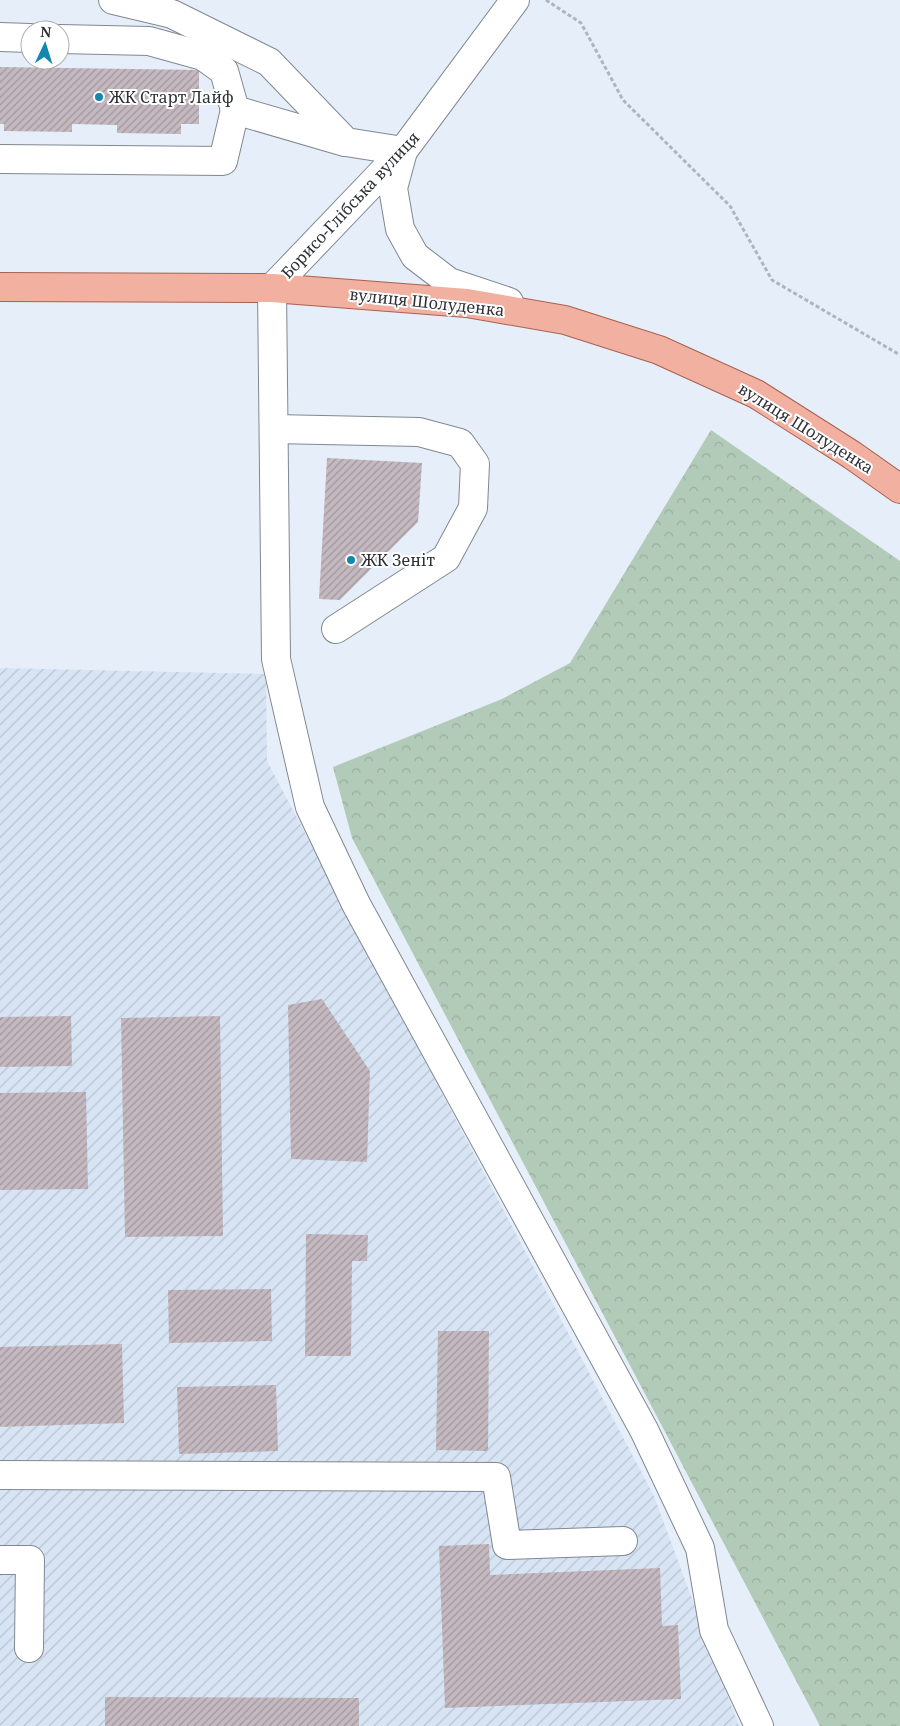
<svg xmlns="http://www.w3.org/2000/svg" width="900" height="1726" font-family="'Noto Serif',serif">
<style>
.industrial{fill:url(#industrial-furrows)}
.forest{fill:url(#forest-crowns)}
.building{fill:url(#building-hatch)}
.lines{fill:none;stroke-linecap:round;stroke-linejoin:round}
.minor-casing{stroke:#808891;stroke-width:30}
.major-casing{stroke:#a86151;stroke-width:30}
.path{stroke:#aeb5bd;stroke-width:3;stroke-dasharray:4 2.5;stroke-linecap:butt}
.minor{stroke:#fff;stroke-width:28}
.major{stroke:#f2b0a0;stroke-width:28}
.poi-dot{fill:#1188ac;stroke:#fff;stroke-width:2}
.labels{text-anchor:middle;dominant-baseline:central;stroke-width:4;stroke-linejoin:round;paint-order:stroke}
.poi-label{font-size:16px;fill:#2d3034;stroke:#fff;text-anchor:start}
.street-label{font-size:16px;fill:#2d3034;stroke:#fff}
</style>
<defs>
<pattern id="industrial-furrows" width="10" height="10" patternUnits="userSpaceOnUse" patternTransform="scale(1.25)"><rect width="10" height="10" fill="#d7e4f4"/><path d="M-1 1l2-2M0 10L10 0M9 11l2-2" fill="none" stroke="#b9c4d2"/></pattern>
<pattern id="forest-crowns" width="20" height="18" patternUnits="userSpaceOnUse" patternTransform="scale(1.25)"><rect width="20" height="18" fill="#b2cab8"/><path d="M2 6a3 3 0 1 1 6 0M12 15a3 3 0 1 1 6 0" fill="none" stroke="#99ae9f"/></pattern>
<pattern id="building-hatch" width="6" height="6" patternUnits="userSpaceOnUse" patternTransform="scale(1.25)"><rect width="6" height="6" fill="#c5b9c0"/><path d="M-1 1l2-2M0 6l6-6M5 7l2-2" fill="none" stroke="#a0979d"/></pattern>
</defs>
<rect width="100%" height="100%" fill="#e6eff9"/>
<polygon class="industrial" points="0,668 266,674 267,761 654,1496 739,1726 0,1726"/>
<polygon class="forest" points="711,430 900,561 900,1726 820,1726 352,838 333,767 502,699 570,663"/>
<g class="building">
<polygon points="0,67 199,70 199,124 181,124 181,134 117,133 117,125 72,124 72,132 4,131 4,124 0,124"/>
<polygon points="327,458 422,463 418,522 340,600 319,599"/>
<polygon points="322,999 370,1071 367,1162 291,1159 288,1005"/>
<polygon points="71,1016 72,1066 0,1067 0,1017"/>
<polygon points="220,1016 223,1236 125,1237 121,1018"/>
<polygon points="86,1092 88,1189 0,1190 0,1093"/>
<polygon points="306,1234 368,1235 367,1261 352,1261 351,1356 305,1356"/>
<polygon points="271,1289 272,1341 169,1343 168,1290"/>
<polygon points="438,1331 489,1331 488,1451 436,1450"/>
<polygon points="122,1344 124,1423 0,1427 0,1347"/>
<polygon points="276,1385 278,1451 179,1454 177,1387"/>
<polygon points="489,1544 490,1575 660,1568 662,1626 678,1625 681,1699 445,1708 439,1546"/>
<polygon points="105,1697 359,1698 359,1726 105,1726"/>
</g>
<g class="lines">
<defs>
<g id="minor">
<polyline points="113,0 172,14 269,62 346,142 403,151 393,188 400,229 415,256 449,282 509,302"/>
<polyline points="515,0 403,151 272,288 276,659 310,807 356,904 644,1430 700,1548 714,1630 759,1726"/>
<polyline points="0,37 30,38"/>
<polyline points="60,39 149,41 203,56 224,71 235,110 345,142"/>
<polyline points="0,159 223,161 235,110"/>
<polyline points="274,429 419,432 460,443 475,464 473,508 446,558 336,629"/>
<polyline points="0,1475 496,1477 507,1545 623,1541"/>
<polyline points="0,1560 30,1560 29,1648"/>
</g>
<polyline id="major" points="0,287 272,288 467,303 565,320 659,350 756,394 852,455 900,489"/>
</defs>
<use href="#minor" class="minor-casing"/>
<use href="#major" class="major-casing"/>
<polyline class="path" points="546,0 581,23 623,100 730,206 772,280 900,355"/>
<use href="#minor" class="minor"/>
<use href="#major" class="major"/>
</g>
<g class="poi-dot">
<circle cx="99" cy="97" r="5"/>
<circle cx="351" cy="560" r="5"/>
</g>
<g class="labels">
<g class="poi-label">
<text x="109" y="97">ЖК Старт Лайф</text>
<text x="361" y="560">ЖК Зеніт</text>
</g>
<g class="street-label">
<text transform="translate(350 205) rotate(-47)">Борисо-Глібська вулиця</text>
<text transform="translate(427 302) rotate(6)">вулиця Шолуденка</text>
<text transform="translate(806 428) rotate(32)">вулиця Шолуденка</text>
</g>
</g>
<g transform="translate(45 45) rotate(4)"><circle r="24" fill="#ffffff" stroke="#abacae"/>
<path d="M0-4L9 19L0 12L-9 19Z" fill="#1188ac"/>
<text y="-8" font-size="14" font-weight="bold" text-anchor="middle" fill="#2d3034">N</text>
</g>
</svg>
